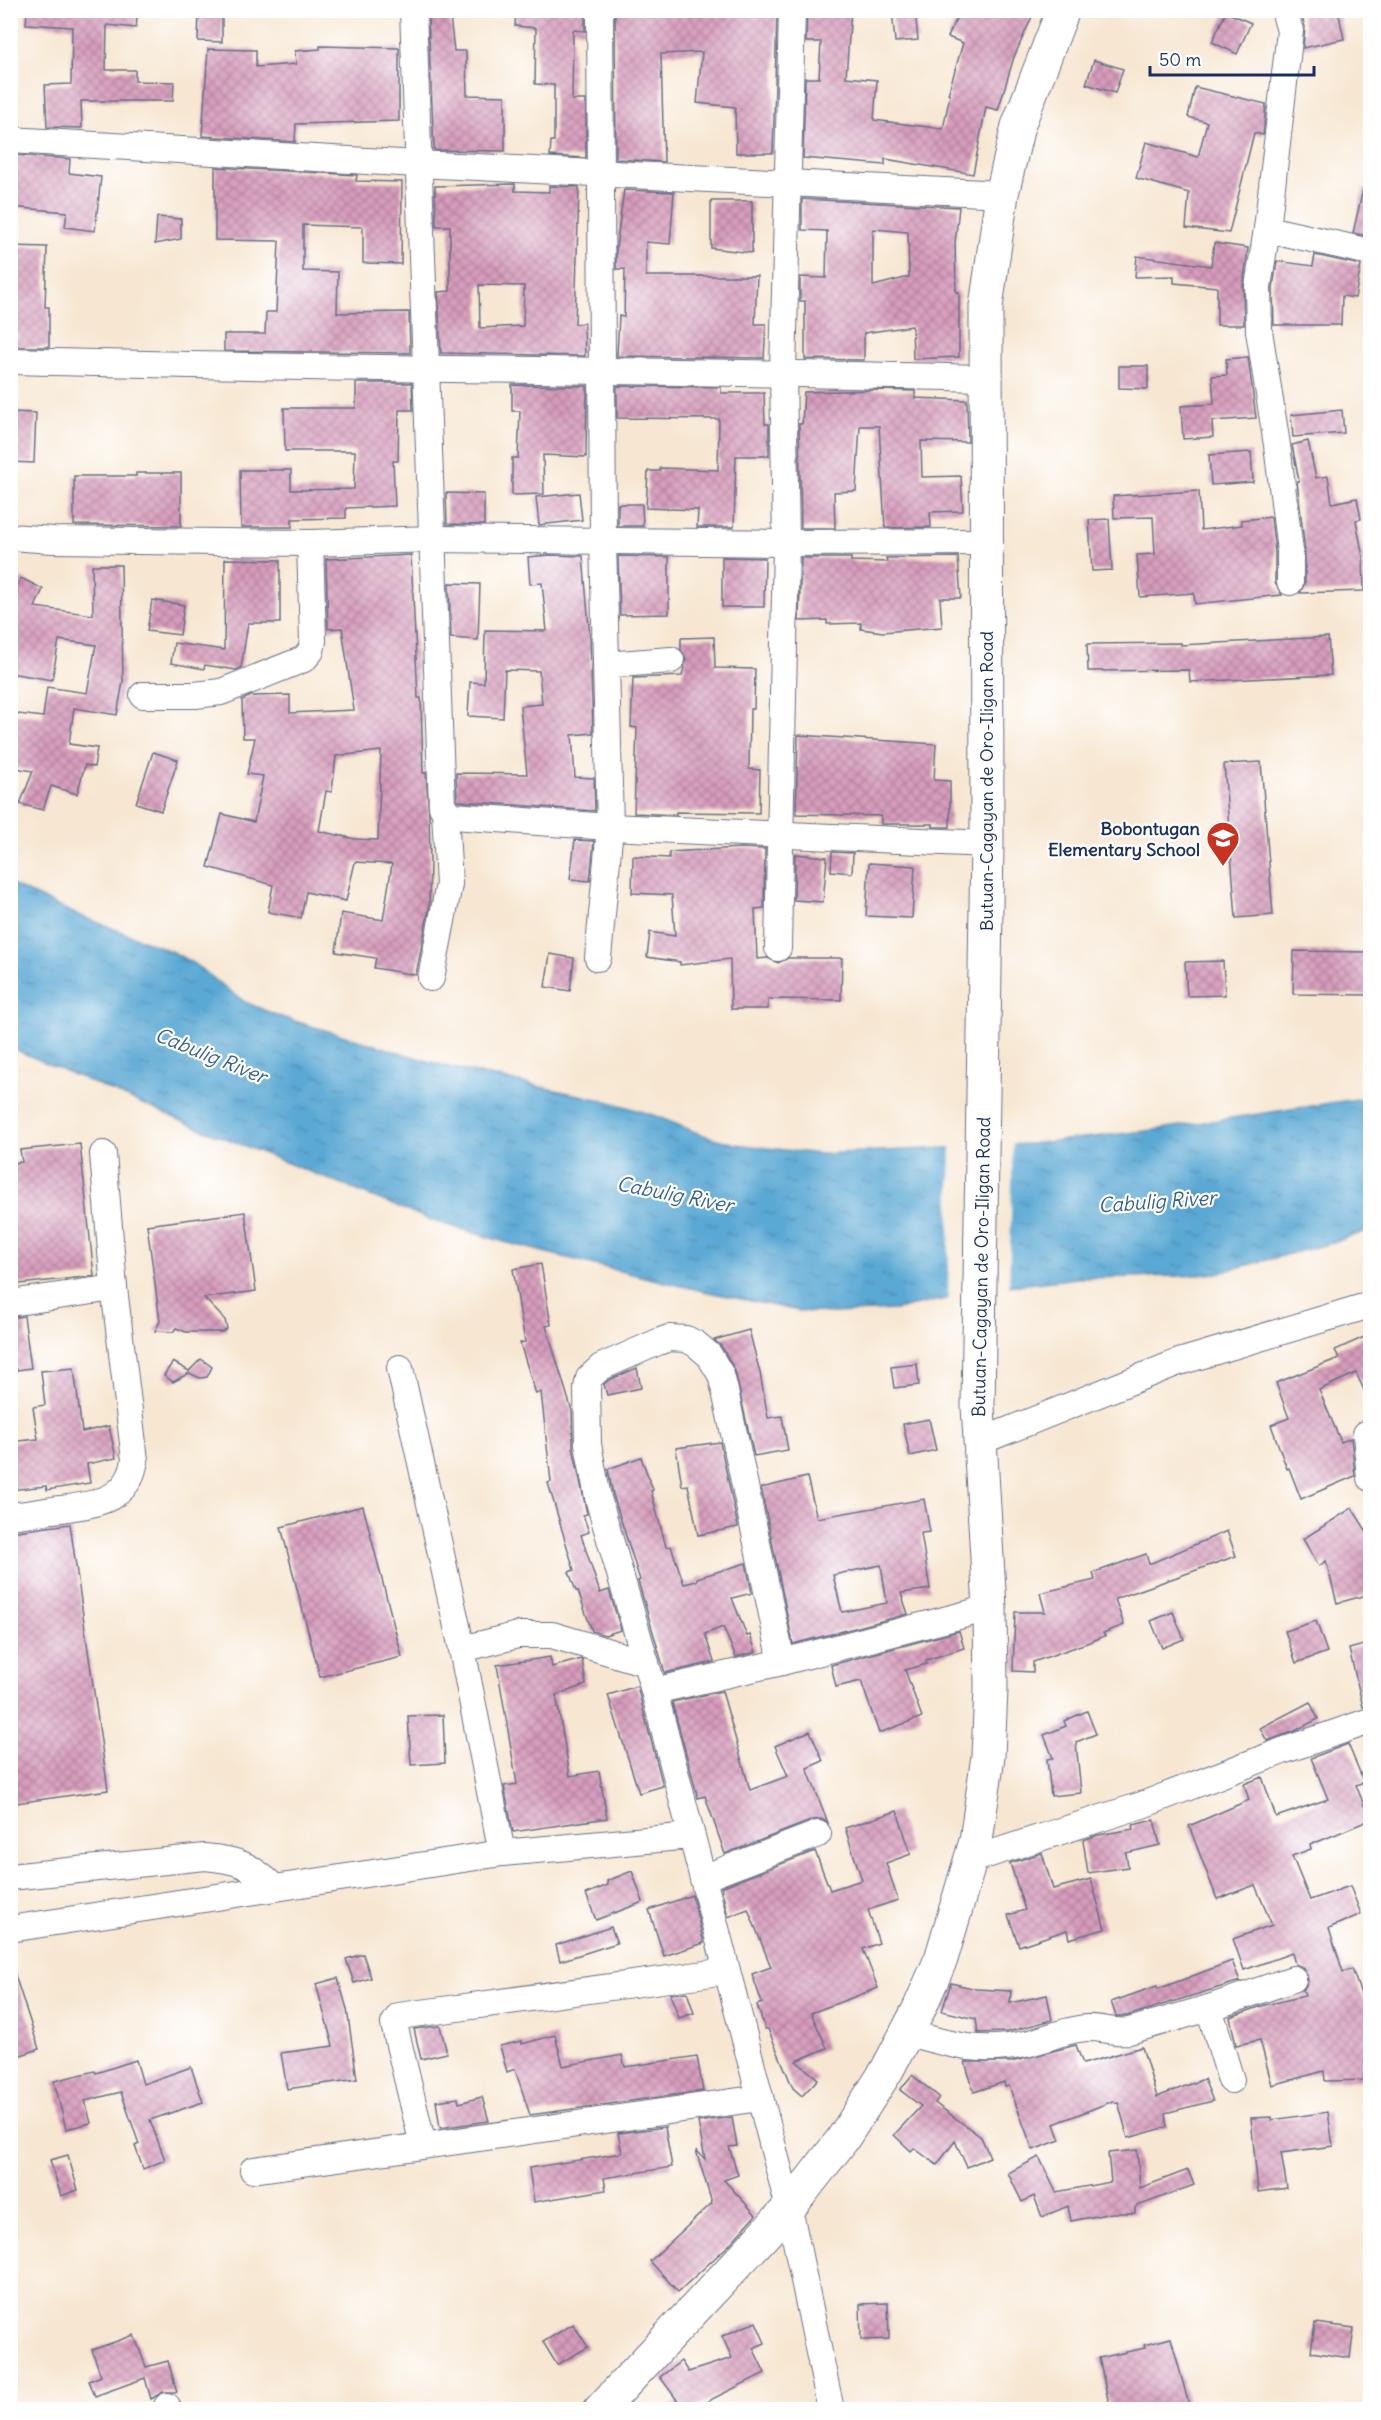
<svg xmlns="http://www.w3.org/2000/svg" width="1381" height="2420" font-family="Delius,sans-serif">
<style>
.water{fill:url(#water-ripples);stroke:#3a6c99;stroke-width:1.5}
.pier{fill:#f7e7d2}
.building{fill:url(#building-cross-hatch);fill-rule:evenodd}
.lines{fill:none;stroke-linecap:round;stroke-linejoin:round}
.minor-casing{stroke:#686f87;stroke-width:28}
.highway-casing{stroke:#686f87;stroke-width:35}
.minor{stroke:#fff;stroke-width:26}
.highway{stroke:#fff;stroke-width:33}
.labels{text-anchor:middle;dominant-baseline:central;stroke-width:4.5;stroke-linejoin:round;paint-order:stroke}
.street-label{font-size:18px;fill:#1b2f5e;stroke:#fff}
.poi-label{font-size:18px;font-weight:bold;fill:#1b2f5e;stroke:#fff;text-anchor:end}
.water-label{font-size:20px;font-style:italic;fill:#345f8d;stroke:#fff}
</style>
<defs>
<pattern id="water-ripples" width="26" height="14" patternUnits="userSpaceOnUse" patternTransform="scale(1.5)"><rect width="26" height="14" fill="#5aa8d4"/><path d="M2 4q2-2 4 0t4 0M15 11q2-2 4 0t4 0" fill="none" stroke="#4a89af"/></pattern>
<pattern id="building-cross-hatch" width="8" height="8" patternUnits="userSpaceOnUse" patternTransform="scale(1.5)"><rect width="8" height="8" fill="#d89dbc"/><path d="M0 0l8 8M0 8l8-8" fill="none" stroke="#ae809c"/></pattern>
</defs>
<rect width="100%" height="100%" fill="#fff"/>
<filter id="ink" filterUnits="userSpaceOnUse"><feTurbulence type="fractalNoise" baseFrequency=".0167" numOctaves="2"/><feDisplacementMap in="SourceGraphic" scale="12" xChannelSelector="R" yChannelSelector="G"/><feConvolveMatrix kernelMatrix="1 2 1 2 8 2 1 2 1" color-interpolation-filters="sRGB"/></filter>
<filter id="wash" filterUnits="userSpaceOnUse"><feTurbulence type="fractalNoise" baseFrequency=".008" numOctaves="4" result="noise"/><feDisplacementMap in="SourceGraphic" scale="24" xChannelSelector="R" yChannelSelector="G"/><feGaussianBlur stdDeviation="1.35" result="paint"/><feColorMatrix in="noise" values="0 0 0 0 0 0 0 0 0 0 0 0 0 0 0 0 0 1.4 0 .05"/><feComposite in="paint" operator="in"/></filter>
<g filter="url(#wash)">
<rect width="100%" height="100%" fill="#f7e7d2"/>
<polygon class="water" points="10,884 73,913 171,951 194,964 245,1002 278,1016 448,1067 607,1101 653,1115 703,1135 735,1144 819,1154 1030,1144 1154,1130 1370,1097 1370,1230 1331,1243 1217,1273 1183,1276 1078,1278 999,1287 895,1310 834,1313 799,1311 699,1290 611,1269 508,1243 431,1220 187,1123 11,1048"/>
<polygon class="pier" points="1013,1142 1009,1289 948,1301 951,1144"/>
<g id="blocks">
<g class="building">
<polygon points="27,10 138,10 136,28 107,25 106,70 135,70 135,81 174,82 173,101 81,101 82,128 47,127 45,85 71,84 72,27 26,24"/>
<polygon points="199,10 222,10 222,42 198,41"/>
<polygon points="516,10 585,10 585,31 573,30 572,100 586,100 586,158 550,156 551,141 554,141 554,85 535,84 536,28 515,26"/>
<polygon points="615,10 722,10 777,14 773,153 736,153 735,107 697,103 702,52 661,54 664,162 616,159"/>
<polygon points="807,10 851,10 846,77 877,80 874,120 943,129 950,95 948,94 963,43 948,37 960,10 1035,10 1014,57 998,110 986,107 973,174 885,159 885,165 803,158 805,78 819,78 821,42 806,42"/>
<polygon points="892,10 915,10 918,40 895,42"/>
<polygon points="1300,10 1338,10 1344,39 1303,48 1305,27"/>
<polygon points="1226,12 1251,23 1237,54 1212,42"/>
<polygon points="450,16 454,51 466,51 467,95 505,96 505,151 434,150 428,18"/>
<polygon points="320,46 399,48 399,121 296,124 295,142 202,136 208,49 256,50 256,67 296,64 295,51 320,49"/>
<polygon points="1094,60 1123,69 1115,93 1086,84"/>
<polygon points="1195,87 1266,104 1263,135 1254,133 1229,233 1186,228 1189,193 1136,178 1146,142 1198,157 1207,122 1188,117"/>
<polygon points="13,155 70,159 69,173 101,177 95,231 65,227 67,212 10,207"/>
<polygon points="215,167 357,175 356,181 402,182 401,264 363,263 363,227 303,225 303,271 338,272 337,313 409,312 410,353 224,351 224,334 265,334 266,312 276,312 279,241 215,240"/>
<path d="M 515,184 L 515,191 L 549,192 L 549,186 L 579,187 L 575,324 L 584,323 L 585,356 L 441,353 L 438,292 L 450,291 L 450,226 L 436,226 L 435,186 ZM 479,285 L 524,286 L 523,326 L 480,328 Z"/>
<polygon points="1363,189 1371,190 1371,237 1353,233"/>
<polygon points="624,190 674,192 670,244 646,242 646,276 757,276 755,324 766,324 764,358 617,356 619,316 624,317 625,269 616,269 616,248"/>
<path d="M 802,199 L 959,207 L 955,243 L 956,292 L 959,292 L 959,357 L 913,359 L 912,326 L 864,333 L 864,360 L 805,359 L 805,301 L 800,301 L 800,277 L 826,278 L 827,231 L 802,230 ZM 873,229 L 908,232 L 909,277 L 873,286 Z"/>
<polygon points="711,201 752,201 752,253 711,248"/>
<polygon points="157,217 181,219 181,239 155,244"/>
<polygon points="1214,243 1248,248 1243,287 1244,325 1217,325 1217,287 1174,283 1174,276 1135,277 1137,256 1211,266"/>
<polygon points="10,246 47,247 45,307 49,307 49,347 12,347"/>
<polygon points="1315,255 1361,265 1355,298 1342,296 1341,325 1274,325 1273,288 1277,261 1313,266"/>
<polygon points="1248,357 1256,418 1212,421 1213,437 1183,439 1181,406 1214,404 1212,376 1227,375 1226,359"/>
<polygon points="1119,366 1148,366 1148,389 1119,388"/>
<polygon points="356,383 412,383 413,410 399,410 398,461 393,461 395,506 346,508 346,518 292,519 292,527 241,527 240,470 291,470 291,490 354,489 355,451 285,451 284,408 356,408"/>
<polygon points="512,385 587,386 586,457 543,455 544,494 512,495 512,458 518,458 520,411 512,411"/>
<polygon points="617,386 721,387 721,393 764,393 765,424 769,424 769,456 736,456 734,527 697,527 698,510 646,508 648,471 660,471 660,468 718,470 719,419 617,418"/>
<polygon points="878,390 915,391 915,398 967,400 968,442 921,441 922,477 961,476 963,511 930,512 931,527 885,528 879,426 860,426 856,491 834,492 835,528 801,528 799,424 802,424 804,392"/>
<polygon points="1342,410 1344,433 1293,437 1291,415"/>
<polygon points="10,412 36,413 34,463 10,462"/>
<polygon points="1308,441 1316,478 1328,476 1332,503 1357,498 1361,519 1356,520 1363,557 1364,591 1300,593 1305,582 1305,551 1297,481 1299,481 1292,445"/>
<polygon points="1251,452 1253,482 1211,485 1209,455"/>
<polygon points="136,473 181,473 181,526 74,525 74,476 136,476"/>
<polygon points="1199,491 1201,530 1242,525 1241,520 1271,517 1275,552 1275,583 1282,595 1195,604 1194,593 1140,597 1137,555 1155,554 1153,517 1114,518 1113,496"/>
<polygon points="446,493 484,494 484,525 447,524"/>
<polygon points="579,493 582,520 539,525 536,497"/>
<polygon points="618,504 642,504 643,526 618,526"/>
<polygon points="1109,519 1112,570 1092,571 1089,520"/>
<path d="M 411,555 L 418,698 L 421,698 L 423,773 L 426,773 L 429,814 L 430,861 L 429,909 L 416,975 L 374,968 L 376,958 L 336,952 L 341,913 L 383,920 L 392,864 L 355,862 L 346,901 L 306,892 L 301,918 L 268,912 L 273,885 L 208,867 L 222,814 L 254,822 L 263,776 L 247,774 L 255,738 L 243,738 L 242,700 L 251,696 L 290,695 L 290,713 L 354,710 L 342,628 L 328,629 L 326,559 ZM 381,751 L 378,840 L 355,839 L 319,831 L 326,791 L 332,792 L 336,756 Z"/>
<polygon points="550,555 583,556 590,638 593,733 572,735 575,777 594,778 595,811 459,801 457,800 456,773 527,774 520,706 542,704 539,671 505,670 503,718 468,716 470,682 484,683 485,630 547,631 542,583 530,584 528,557"/>
<polygon points="618,556 669,557 669,614 620,615"/>
<polygon points="722,557 765,558 764,607 722,607"/>
<polygon points="958,557 961,598 940,598 942,627 883,632 861,629 861,623 827,624 827,620 799,621 801,558 851,558 851,561 887,562 886,558"/>
<polygon points="225,559 280,560 280,623 248,623 241,668 236,670 205,665 204,669 171,663 174,643 224,650"/>
<polygon points="92,565 121,565 123,682 117,715 74,708 69,744 97,748 94,767 85,765 77,794 51,786 43,810 20,804 33,771 10,767 10,713 43,717 47,687 87,693 96,645 59,640 52,680 10,673 10,649 14,630 10,628 10,602 21,578 43,589 35,607 93,615"/>
<polygon points="449,583 480,584 478,640 451,638"/>
<polygon points="152,600 184,605 180,635 147,631"/>
<polygon points="714,637 715,668 755,669 754,709 750,709 749,769 760,770 759,813 676,812 676,815 634,813 637,728 631,727 633,678 682,676 686,659 681,650 681,638"/>
<polygon points="1328,637 1331,675 1190,682 1189,670 1088,671 1087,644 1181,643 1181,645"/>
<polygon points="798,735 936,744 934,780 950,781 950,827 933,827 933,824 881,824 881,816 796,814"/>
<polygon points="153,752 178,760 161,811 136,803"/>
<polygon points="1261,762 1273,915 1236,918 1224,764"/>
<polygon points="575,840 594,841 590,881 570,879"/>
<polygon points="740,848 765,849 764,908 755,909 757,959 768,958 778,963 788,958 842,958 841,1000 768,999 768,1009 731,1009 730,959 680,965 680,962 647,957 650,932 675,936 672,895 632,893 633,856 669,858 669,852"/>
<polygon points="832,852 853,853 852,873 831,871"/>
<polygon points="795,854 827,857 823,902 794,900"/>
<polygon points="869,863 915,866 912,918 866,916"/>
<polygon points="1294,951 1371,952 1371,995 1293,994"/>
<polygon points="550,954 574,958 570,991 545,987"/>
<polygon points="1223,961 1225,995 1187,996 1185,962"/>
<polygon points="80,1144 94,1276 10,1285 10,1163 22,1162 20,1150"/>
<polygon points="245,1212 256,1291 204,1298 225,1320 227,1329 222,1332 186,1332 176,1328 173,1332 155,1331 160,1321 147,1225"/>
<polygon points="541,1264 551,1325 546,1326 572,1411 573,1447 587,1514 583,1515 589,1532 581,1535 600,1593 609,1590 621,1630 605,1635 592,1631 578,1591 576,1591 569,1572 574,1570 548,1483 551,1482 541,1392 536,1394 520,1343 525,1342 513,1269"/>
<polygon points="24,1316 31,1368 10,1371 10,1318"/>
<polygon points="749,1330 760,1373 768,1418 782,1416 788,1450 754,1456 735,1371 722,1347 714,1340"/>
<polygon points="1371,1334 1371,1405 1356,1373 1319,1390 1341,1442 1351,1438 1355,1476 1301,1499 1289,1468 1287,1469 1271,1425 1289,1418 1276,1383 1339,1358 1335,1350"/>
<polygon points="201,1359 212,1367 207,1377 200,1378 189,1373 173,1382 164,1375 173,1362 189,1371"/>
<polygon points="917,1364 919,1385 894,1388 891,1367"/>
<polygon points="74,1368 82,1432 109,1426 116,1458 87,1464 90,1483 47,1490 46,1486 10,1490 10,1442 38,1439 33,1407 45,1405 41,1371"/>
<polygon points="637,1368 641,1388 607,1395 604,1384 609,1380"/>
<polygon points="929,1419 936,1450 910,1456 903,1424"/>
<polygon points="720,1442 738,1527 698,1535 688,1485 682,1486 676,1448"/>
<polygon points="641,1457 653,1490 651,1491 666,1547 671,1546 684,1584 697,1581 697,1578 746,1563 752,1593 732,1598 747,1636 750,1635 756,1652 736,1657 723,1627 705,1634 714,1662 665,1673 638,1581 640,1580 613,1495 608,1469"/>
<path d="M 807,1477 L 817,1518 L 924,1499 L 930,1532 L 921,1533 L 930,1589 L 901,1593 L 908,1614 L 793,1644 L 761,1488 ZM 881,1565 L 887,1603 L 842,1612 L 833,1575 Z"/>
<polygon points="363,1506 402,1657 320,1677 281,1527"/>
<polygon points="1352,1508 1371,1538 1371,1594 1337,1603 1326,1561 1319,1566 1303,1539"/>
<polygon points="70,1524 108,1790 10,1804 10,1532"/>
<polygon points="1227,1531 1236,1556 1115,1599 1124,1625 1103,1633 1105,1636 1087,1643 1033,1662 1033,1672 1013,1671 1015,1612 1045,1612 1040,1593 1095,1580 1093,1573 1146,1554 1149,1564"/>
<polygon points="1173,1612 1184,1639 1162,1648 1151,1621"/>
<polygon points="1316,1621 1327,1652 1296,1663 1285,1631"/>
<polygon points="959,1631 964,1648 926,1660 927,1664 905,1670 922,1717 879,1733 861,1681 836,1687 831,1665"/>
<polygon points="1371,1643 1371,1706 1363,1707 1349,1649"/>
<polygon points="550,1657 552,1667 582,1659 586,1685 556,1695 570,1776 599,1771 607,1818 513,1832 504,1786 517,1784 497,1665"/>
<polygon points="637,1686 663,1786 639,1793 608,1695"/>
<polygon points="722,1691 750,1790 788,1776 775,1746 810,1731 823,1761 807,1768 828,1823 821,1819 813,1820 725,1854 705,1796 698,1798 672,1702"/>
<polygon points="1310,1702 1318,1719 1295,1731 1267,1741 1260,1728"/>
<polygon points="1087,1711 1096,1734 1076,1742 1081,1793 1051,1796 1047,1759 1053,1758 1044,1735 1066,1726 1064,1721"/>
<polygon points="443,1715 445,1763 411,1765 408,1716"/>
<polygon points="1348,1744 1364,1782 1356,1785 1370,1820 1310,1845 1311,1849 1292,1856 1310,1900 1350,1886 1361,1914 1329,1928 1343,1972 1352,1969 1363,2000 1371,1997 1371,2031 1367,2032 1368,2080 1325,2081 1324,2071 1272,2085 1260,2040 1236,2045 1230,2017 1265,2005 1305,1996 1303,1990 1308,1982 1307,1975 1302,1967 1295,1964 1292,1953 1244,1970 1233,1939 1272,1925 1255,1885 1217,1899 1189,1826 1249,1800 1244,1784 1262,1777 1276,1817 1328,1799 1311,1758"/>
<polygon points="897,1811 911,1854 886,1863 898,1900 868,1910 879,1943 863,1949 878,1988 811,2013 827,2048 796,2061 818,2079 802,2096 793,2088 768,2029 765,2029 757,2005 762,2003 752,1974 771,1967 748,1909 728,1917 721,1887 815,1851 830,1890 862,1880 845,1828"/>
<polygon points="1154,1820 1160,1845 1126,1853 1128,1867 1088,1873 1083,1840 1098,1835 1134,1829 1133,1825"/>
<polygon points="1042,1853 1053,1889 1091,1879 1105,1929 1069,1939 1067,1930 1019,1946 1008,1915 1025,1910 1010,1863"/>
<polygon points="632,1871 643,1902 596,1920 586,1894 608,1885 607,1881"/>
<polygon points="692,1895 704,1943 664,1956 649,1910"/>
<polygon points="611,1927 617,1943 560,1961 556,1945"/>
<polygon points="363,1954 371,1978 354,1983 346,1959"/>
<polygon points="1232,1961 1240,1981 1127,2016 1116,2016 1111,2002 1157,1986 1158,1989"/>
<polygon points="10,1972 14,1972 39,2049 10,2059"/>
<polygon points="338,1978 347,2009 357,2079 287,2089 281,2053 333,2046 316,1984"/>
<polygon points="951,1983 976,1989 1011,1991 1010,2003 1047,1995 1052,2020 1007,2032 978,2033 976,2019 942,2011"/>
<polygon points="687,1992 694,2013 679,2018 670,1994"/>
<polygon points="440,2026 447,2053 421,2059 414,2029"/>
<polygon points="555,2035 563,2066 622,2055 625,2067 697,2056 703,2091 530,2115 515,2069 507,2072 500,2046 522,2041 522,2044"/>
<polygon points="1076,2045 1083,2064 1142,2047 1157,2097 1204,2079 1213,2101 1165,2113 1167,2127 1128,2138 1118,2102 1114,2103 1113,2101 1054,2124 1060,2140 1033,2150 1009,2086 1005,2087 1004,2082 974,2092 965,2062 1011,2062"/>
<polygon points="136,2060 143,2084 191,2067 203,2102 150,2120 165,2160 143,2169 135,2146 139,2144 121,2092 85,2101 91,2123 66,2129 54,2081 95,2071 96,2073"/>
<polygon points="912,2075 939,2097 935,2103 981,2137 990,2157 967,2167 955,2141 937,2165 914,2148 911,2151 894,2135 921,2106 900,2090"/>
<polygon points="482,2097 489,2121 440,2128 436,2101 458,2098 459,2103"/>
<polygon points="1328,2112 1333,2146 1281,2153 1287,2188 1258,2192 1251,2118 1272,2117 1272,2120"/>
<polygon points="732,2117 737,2146 729,2147 738,2175 724,2180 756,2215 729,2245 678,2292 650,2261 712,2203 696,2150 705,2159 698,2122"/>
<polygon points="665,2127 672,2167 604,2178 606,2190 534,2202 529,2168 622,2153 618,2133"/>
<polygon points="1137,2150 1140,2188 1188,2170 1194,2185 1135,2207 1135,2213 1112,2213 1071,2221 1068,2206 1042,2217 1034,2196 1022,2202 1008,2173 1039,2157 1056,2192 1111,2182 1108,2153"/>
<polygon points="68,2155 78,2190 61,2196 50,2160"/>
<polygon points="888,2303 889,2339 861,2340 860,2304"/>
<polygon points="756,2322 765,2343 753,2348 765,2373 692,2409 668,2409 677,2400 660,2377 681,2361 688,2372 732,2358 722,2336"/>
<polygon points="1315,2323 1354,2328 1350,2358 1311,2352"/>
<polygon points="573,2324 588,2347 557,2365 543,2342"/>
<polygon points="134,2335 146,2367 168,2361 177,2392 163,2392 151,2399 145,2378 95,2396 89,2381 101,2376 92,2350"/>
<polygon points="1171,2338 1190,2409 1110,2409 1099,2358 1145,2348 1144,2345"/>
</g>
</g>
</g>
<g filter="url(#ink)">
<use href="#blocks" fill-opacity="0" stroke="#686f87" stroke-width="1.5"/>
<g class="lines">
<defs>
<g id="minor">
<polyline points="413,10 442,807 453,816 610,827 987,844"/>
<polyline points="1284,10 1290,31 1267,229 1370,252"/>
<polyline points="10,140 418,164 1002,194"/>
<polyline points="1267,229 1258,287 1259,331 1277,445 1290,551 1290,582"/>
<path d="M 15,361 C 338,370 662,369 986,378"/>
<polyline points="10,537 53,540 310,543 433,539 786,543 986,542"/>
<polyline points="606,665 671,660"/>
<polyline points="143,695 195,695 221,692 304,659 311,651 313,641 310,543"/>
<polyline points="778,948 786,543 783,372 792,10"/>
<polyline points="598,958 610,827 603,540 600,10"/>
<polyline points="431,978 449,884 445,812"/>
<polyline points="103,1154 114,1288"/>
<path d="M 10,1303 L 114,1288 L 135,1460 C 129,1501 95,1504 61,1509 C 44,1511 27,1514 10,1516"/>
<polyline points="400,1368 462,1649 502,1853"/>
<polyline points="1366,1434 1370,1478"/>
<polyline points="979,1442 1176,1363 1370,1305"/>
<polyline points="462,1649 518,1635 552,1635 646,1663"/>
<polyline points="782,1662 725,1391 721,1375 709,1355 696,1344 686,1339 669,1338 658,1342 601,1367 589,1378 587,1388 588,1444 598,1498 654,1691 789,2208 831,2410"/>
<polyline points="654,1691 782,1662 990,1608"/>
<polyline points="971,1860 1142,1805 1285,1750 1370,1721"/>
<path d="M 10,1877 L 205,1857 C 239,1860 250,1865 274,1887"/>
<polyline points="703,1878 818,1834"/>
<polyline points="10,1929 502,1853 691,1836"/>
<polyline points="1209,2008 1231,2080"/>
<path d="M 908,2033 C 952,2045 979,2054 1025,2044 C 1043,2040 1060,2032 1079,2029 C 1096,2025 1111,2033 1129,2031 L 1209,2008 L 1293,1979"/>
<polyline points="423,2145 394,2024 399,2016 727,1971"/>
<polyline points="253,2170 760,2098"/>
<polyline points="167,2406 168,2410"/>
</g>
<polyline id="highway" points="600,2410 789,2208 842,2140 887,2070 919,2009 941,1959 976,1841 988,1756 991,1690 990,1608 978,1406 987,844 986,307 1002,194 1018,126 1063,10"/>
</defs>
<use href="#minor" class="minor-casing"/>
<use href="#highway" class="highway-casing"/>
<use href="#minor" class="minor"/>
<use href="#highway" class="highway"/>
</g>
</g>
<defs>
<symbol id="school-pin" viewBox="-11 -11 22 30"><path d="M0 17L-7.5 6A9.5 9.5 0 1 1 7.5 6Z" fill="#c8321e" stroke="#fff"/><path d="M0-5L7-2L0 1L-7-2ZM-4 1L0 2.5L4 1V4Q0 6-4 4Z" fill="#fff"/></symbol>
</defs>
<g fill-rule="evenodd">
<use href="#school-pin" x="1204" y="819" width="38" height="52"/>
</g>
<g class="labels">
<g class="street-label">
<text transform="translate(986 781) rotate(-90)">Butuan-Cagayan de Oro-Iligan Road</text>
<text transform="translate(981 1267) rotate(-89)">Butuan-Cagayan de Oro-Iligan Road</text>
</g>
<g class="poi-label">
<text x="1200" y="828">Bobontugan<tspan x="1200" dy="21">Elementary School</tspan></text>
</g>
<g class="water-label">
<text transform="translate(211 1055) rotate(22)">Cabulig River</text>
<text transform="translate(675 1194) rotate(11)">Cabulig River</text>
<text transform="translate(1157 1201) rotate(-4)">Cabulig River</text>
</g>
</g>
<rect width="1381" height="2420" fill="none" stroke="#fff" stroke-width="36"/>
<path d="M1150 66v9h164v-9" fill="none" stroke="#1b2f5e" stroke-width="3"/>
<text x="1159" y="66" font-size="18" fill="#1b2f5e" stroke="#ffffff" stroke-width="4.5" paint-order="stroke">50 m</text>
</svg>
